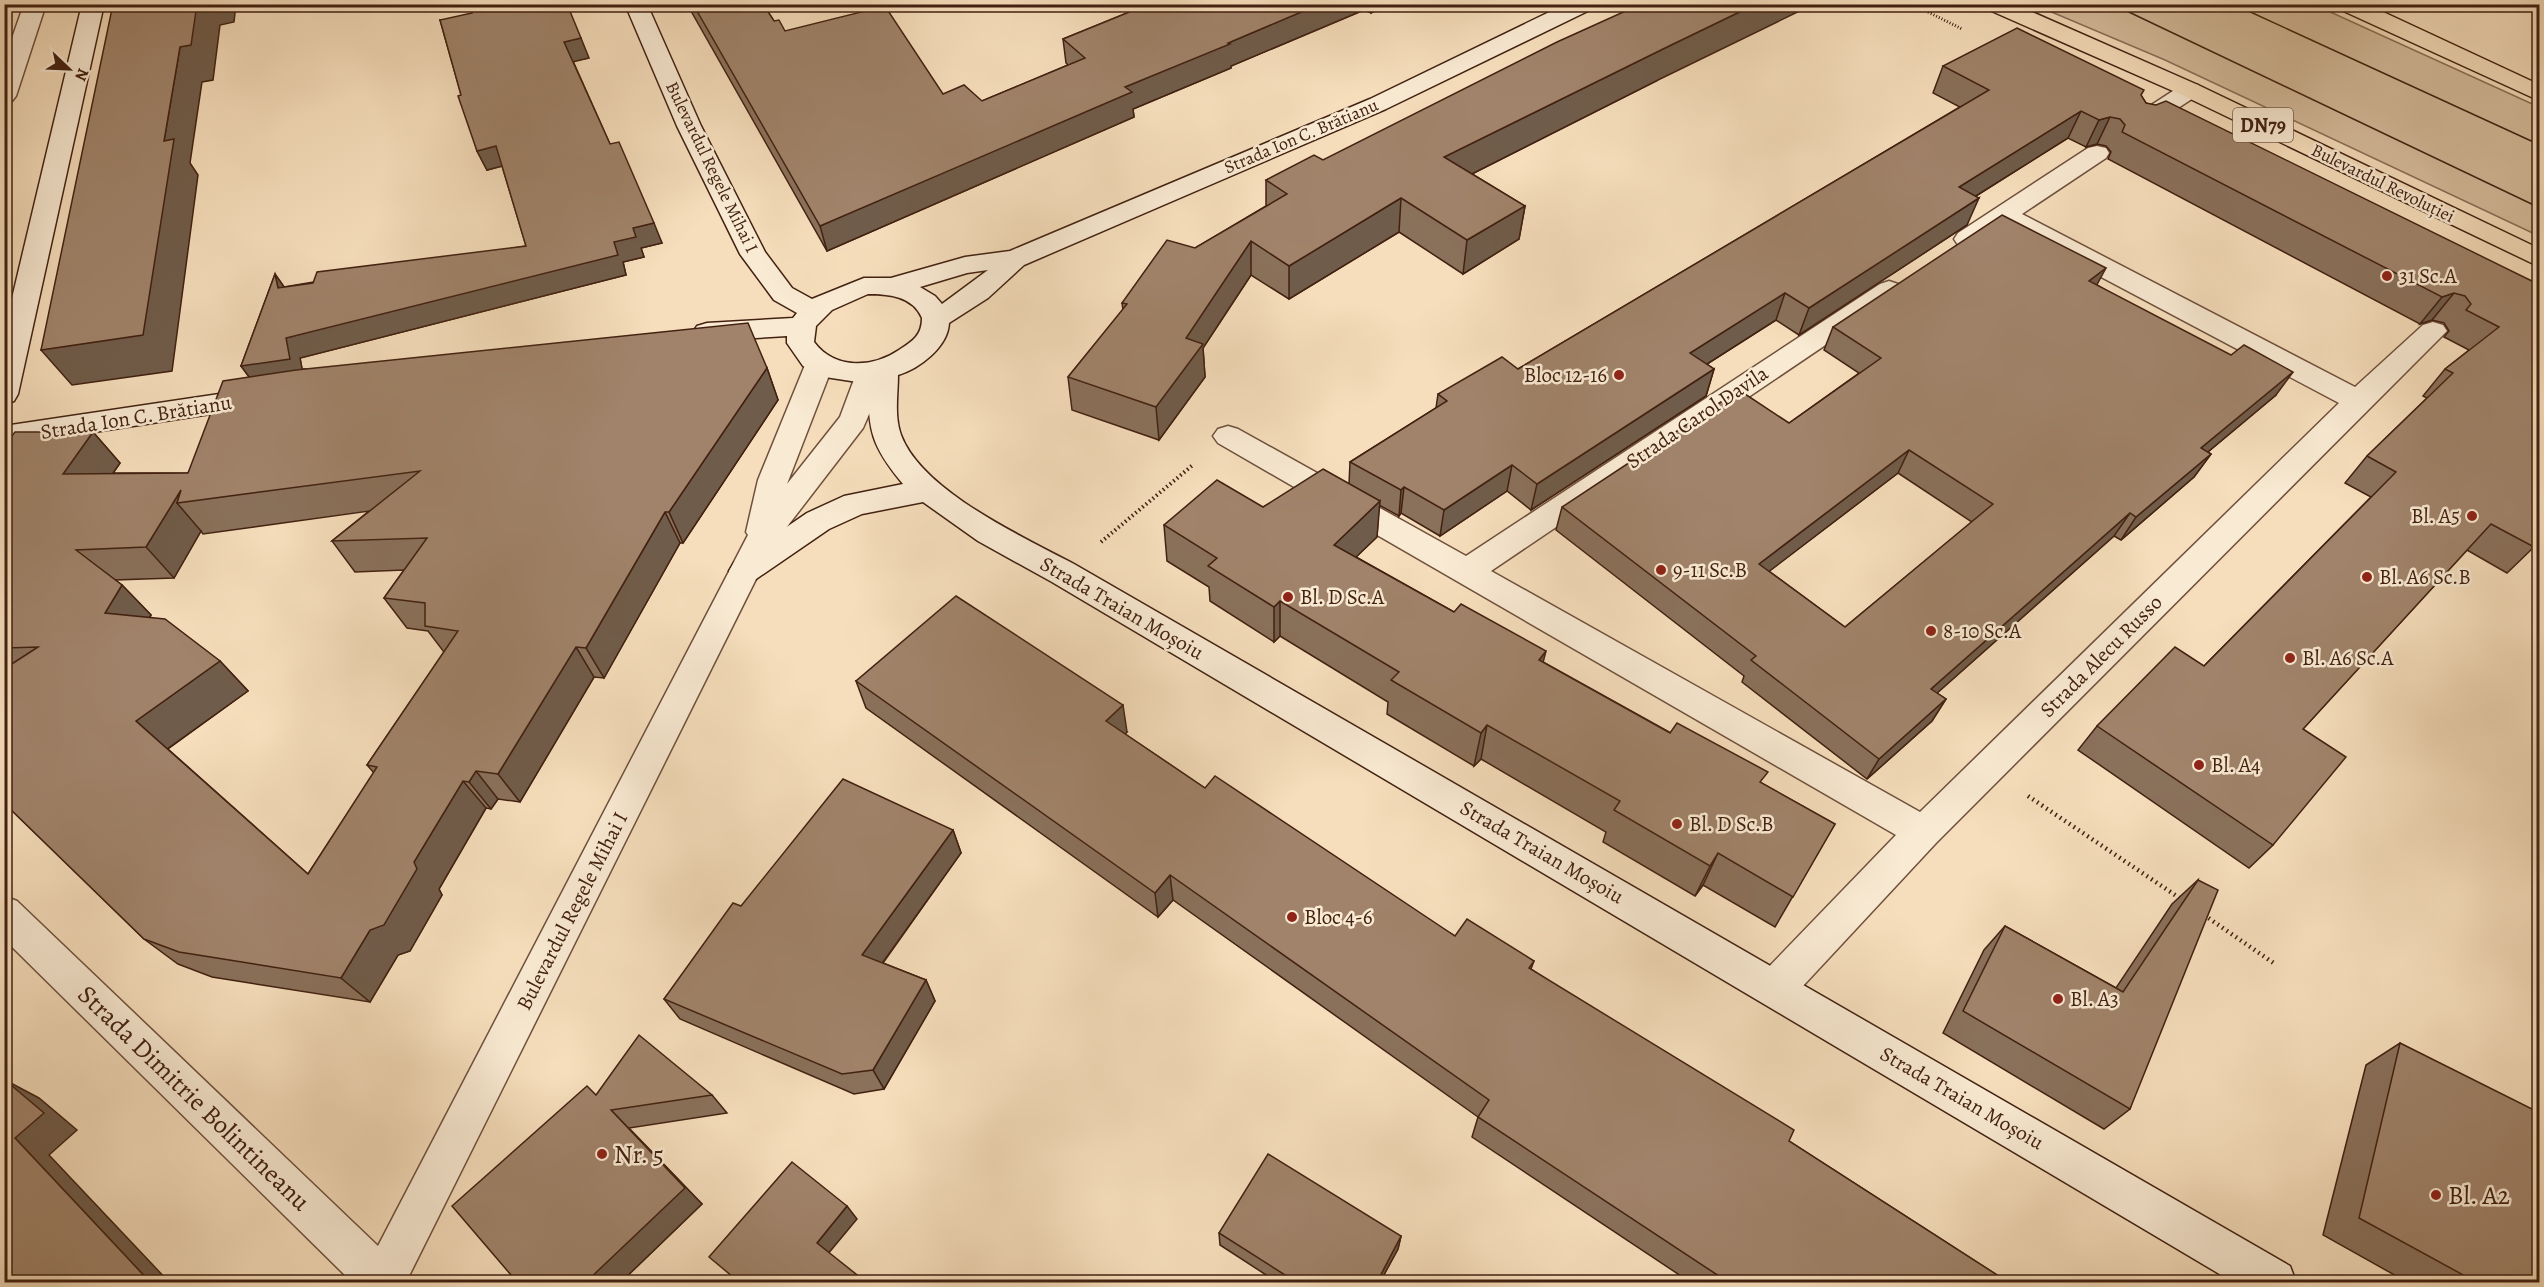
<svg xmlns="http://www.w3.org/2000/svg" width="2544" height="1287" font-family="Alegreya,serif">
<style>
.green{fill:#d7be9f;stroke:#8c7058;stroke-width:1.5}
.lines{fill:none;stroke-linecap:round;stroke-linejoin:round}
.street-casing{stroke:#6f503c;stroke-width:3}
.secondary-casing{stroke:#422111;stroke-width:3}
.primary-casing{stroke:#422111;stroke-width:3}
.path-far2{stroke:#422111;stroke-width:3;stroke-dasharray:1 2;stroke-linecap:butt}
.path-far1{stroke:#422111;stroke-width:4;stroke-dasharray:1.5 3;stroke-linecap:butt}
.path{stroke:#422111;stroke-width:4.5;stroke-dasharray:1.5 4;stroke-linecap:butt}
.street{fill:#f9ead3;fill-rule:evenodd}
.secondary{fill:#f9ead3;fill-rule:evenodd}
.primary{fill:#f6debc;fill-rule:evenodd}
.tram{stroke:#422111;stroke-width:1.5}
.wall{fill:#8a715b;stroke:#422111;stroke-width:1.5;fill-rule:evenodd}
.shaded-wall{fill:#705c4a;stroke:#422111;stroke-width:1.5}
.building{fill:#a0836a;stroke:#422111;stroke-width:1.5;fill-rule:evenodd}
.poi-dot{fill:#8f2418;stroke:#f9ead3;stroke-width:2}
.labels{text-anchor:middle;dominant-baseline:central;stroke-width:5;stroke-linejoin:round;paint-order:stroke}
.far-street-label{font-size:18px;fill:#422111;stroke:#f9ead3}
.shield{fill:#f9ead3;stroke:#795d4b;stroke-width:1.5}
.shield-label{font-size:20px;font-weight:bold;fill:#422111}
.poi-label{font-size:21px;fill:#422111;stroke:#f9ead3;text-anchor:start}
.street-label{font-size:21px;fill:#422111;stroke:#f9ead3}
.near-street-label{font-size:26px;fill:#422111;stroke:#f9ead3}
.near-poi-label{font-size:26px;fill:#422111;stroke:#f9ead3;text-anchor:start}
</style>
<rect width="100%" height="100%" fill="#f6debc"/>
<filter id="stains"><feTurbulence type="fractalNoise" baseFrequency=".00333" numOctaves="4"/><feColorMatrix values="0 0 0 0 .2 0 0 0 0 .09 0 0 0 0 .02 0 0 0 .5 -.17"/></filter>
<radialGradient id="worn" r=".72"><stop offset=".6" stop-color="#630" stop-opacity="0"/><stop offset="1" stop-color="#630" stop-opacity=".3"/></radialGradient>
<polygon class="green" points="2035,5 2315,5 2539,107 2539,236 2165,60"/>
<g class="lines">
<defs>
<g id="street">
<polygon points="24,4 46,4 16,96 12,101 4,103 4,61"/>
<polygon points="2190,83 2198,85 2202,90 2198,95 2149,127 2141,129 2133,127 2129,122 2133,117 2182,85"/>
<path d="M 2097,146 L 2106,148 L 2109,153 L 2106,158 L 2022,214 L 2355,387 L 2423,325 L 2433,322 L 2443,325 L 2447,331 L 1936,843 L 1789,1001 L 1775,1006 L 1761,1001 L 1755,988 L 1761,975 L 1896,835 L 1218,443 L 1213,436 L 1218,429 L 1228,426 L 1238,429 L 1466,556 L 1880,284 L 1889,281 L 1898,284 L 1902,290 L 1898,296 L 1491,571 L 1920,812 L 2339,403 L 2005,226 C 1990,235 1976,249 1958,245 L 1954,239 L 1958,233 L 2088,148 Z"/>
<polygon points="819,356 829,358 833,365 787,484 840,417 859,366 869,364 879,366 883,373 878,394 863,428 773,545 406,1282 352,1282 4,939 4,896 17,901 378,1246 748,535 746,532 758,480 805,365 809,358"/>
</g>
<g id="secondary">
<polygon points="82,4 104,4 18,394 14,401 4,404 4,332"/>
<path d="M 625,4 L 647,4 L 701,126 L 765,252 L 792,288 L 812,299 L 864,278 L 891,278 L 965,257 L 1010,251 L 1370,99 L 1566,4 L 1594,4 L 1592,9 L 1386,109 L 1024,265 L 988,298 L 949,323 C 948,347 919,369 898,375 C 898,394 894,416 901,435 C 922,491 1023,537 1074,564 L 2290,1266 L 2296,1282 L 2233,1282 L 1052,582 L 978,541 L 923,502 L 862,514 L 829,529 L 756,579 L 745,583 L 734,579 L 729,571 L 734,563 L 807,513 L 844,496 L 903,484 C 872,447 867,430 869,382 L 864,383 L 825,377 L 803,366 L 787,343 L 787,336 L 707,341 L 697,338 L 693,332 L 697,326 L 707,323 L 793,318 L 797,313 L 774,300 L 740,254 L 677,126 ZM 988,270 L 942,304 L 935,296 L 920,287 L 967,273 ZM 868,294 C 888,294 913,296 922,318 C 922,335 913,341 899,350 C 872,368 835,370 814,342 L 816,326 L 832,310 Z"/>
<polygon points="259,388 269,391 273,398 269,405 4,446 4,426"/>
</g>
<g id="primary">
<polygon points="1985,4 2014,4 2198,85 2540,249 2540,267 2182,95 1987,9"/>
<polygon points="2337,4 2366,4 2540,85 2540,101 2339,9"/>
</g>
</defs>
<use href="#street" class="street-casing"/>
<use href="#secondary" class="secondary-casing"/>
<use href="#primary" class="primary-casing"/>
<polyline class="path-far2" points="1912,4 1962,29"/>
<polyline class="path-far1" points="1101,542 1194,464"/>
<g class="path">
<polyline points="2028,796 2181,899"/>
<polyline points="2204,915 2275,964"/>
</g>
<use href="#street" class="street"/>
<use href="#secondary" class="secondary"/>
<use href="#primary" class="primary"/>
<g class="tram">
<polyline points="2112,4 2540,208"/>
<polyline points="2233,4 2540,145"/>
</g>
</g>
<g class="wall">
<polygon points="687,4 763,4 774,21 785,31 943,94 982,101 1068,65 1066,63 1063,39 1149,4 1389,4 1371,13 1364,10 1231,66 1231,68 1133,109 1134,117 827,251"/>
<path d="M 440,20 L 589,58 L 573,61 L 610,144 L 662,243 L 641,248 L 644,257 L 623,262 L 626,275 L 300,358 L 302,369 L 767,368 L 778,400 L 683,543 L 680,543 L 604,678 L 594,677 L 520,802 L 498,799 L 491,809 L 486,808 L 439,889 L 442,895 L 410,951 L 398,955 L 370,1002 L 212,977 L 178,964 L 144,939 L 4,803 L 4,446 L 93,432 L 120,463 L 113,473 L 188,473 L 249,377 L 241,366 L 275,274 L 284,287 L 526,246 L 502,166 L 487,170 L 477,151 ZM 369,511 L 332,541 L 355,572 L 404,570 L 384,598 L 407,628 L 428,631 L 444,652 L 367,765 L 374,773 L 308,874 L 168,749 L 248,691 L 220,661 L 150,617 L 151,615 L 122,585 L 115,580 L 174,578 L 201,531 L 203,534 Z"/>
<polygon points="1943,66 2141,96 2146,103 2540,285 2534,547 2507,573 2467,550 2303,729 2273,845 2249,868 2078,750 2097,726 2204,666 2371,497 2345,483 2367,456 2427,398 2423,396 2445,369 2469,350 2444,337 2449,331 2444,323 2432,320 2420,324 2108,159 2111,152 2106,146 2097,144 2086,147 2068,138 1976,196 1967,225 1799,335 1776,320 1707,364 1714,369 1706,396 1531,510 1507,491 1440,536 1401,513 1399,516 1379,505 1377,537 1356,557 1543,662 1835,824 1775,927 1703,885 1695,896 1603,842 1606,832 1481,759 1474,766 1387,714 1388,702 1280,636 1274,642 1210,601 1209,587 1167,561 1164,525 1263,507 1349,484 1350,462 1436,408 1438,394 1518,369 1960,107 1933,93"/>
<polygon points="1658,80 1472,174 1525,206 1519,239 1463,274 1399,232 1289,299 1251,275 1203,348 1205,377 1159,440 1072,410 1068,377 1123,310 1122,303 1195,248 1266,206 1266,180 1323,160"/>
<path d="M 2097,285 L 2276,395 L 2208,452 L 2211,454 L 2194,477 L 2121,540 L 2114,536 L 1937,693 L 1946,699 L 1932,721 L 1867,779 L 1742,682 L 1744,676 L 1556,530 L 1562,507 L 1789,423 L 1859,373 L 1824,350 L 1833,327 ZM 1898,473 L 1972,522 L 1845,627 L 1769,571 Z"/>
<polygon points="856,681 1127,732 1125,734 1205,788 1455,936 1534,961 1531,969 1789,1141 2008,1282 1690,1282 1472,1137 1478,1117 1173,900 1158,917 866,708"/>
<polygon points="953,830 961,853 883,963 926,980 935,1001 884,1089 854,1094 680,1019 664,999 741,906"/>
<polygon points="2198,880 2130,1109 2104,1129 1943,1033 1984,950 2005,926 2116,988 2172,904"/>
<polygon points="2400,1043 2540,1282 2407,1282 2323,1235 2366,1065"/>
<polygon points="596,1095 712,1095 727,1113 629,1128 702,1204 621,1282 517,1282"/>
<polygon points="1219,1233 1401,1236 1398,1249 1380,1282 1277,1282 1220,1245"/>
</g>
<g class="shaded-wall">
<polygon points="197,4 236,4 234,22 220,25 213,80 202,82 190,163 198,175 172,371 72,385 41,350 164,141 180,47"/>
<polygon points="1320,4 1364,4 1364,10 1231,66 1231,68 1133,109 1134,117 827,251 820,226 1125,87 1228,43"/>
<polygon points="1371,4 1389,4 1371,13"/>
<polygon points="1756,4 1814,4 1658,80 1440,190 1444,157 1665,48"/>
<polygon points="581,38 589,58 572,62 564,42"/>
<polygon points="2081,111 2068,138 1947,214 1959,187"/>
<polygon points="2110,117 2097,144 2086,147 2099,120"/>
<polygon points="496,146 506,165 487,170 477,151"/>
<polygon points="1401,198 1399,232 1289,299 1289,266"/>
<polygon points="1979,198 1967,225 1799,335 1809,308"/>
<polygon points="1525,206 1519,239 1463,274 1467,240"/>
<polygon points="654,223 662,243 641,248 644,257 623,262 626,275 300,358 304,379 256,386 241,366 286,338 614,242 633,228"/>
<polygon points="1251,241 1251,275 1203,348 1205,377 1159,440 1156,407 1186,338"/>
<polygon points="2106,268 2093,292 2089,281"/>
<polygon points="275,274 289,294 278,288"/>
<polygon points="1785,293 1776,320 1682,380 1690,353"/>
<polygon points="2454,293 2432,320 2420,324 2442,297"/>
<polygon points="767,368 778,400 683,543 669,512"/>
<polygon points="1714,369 1706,396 1531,510 1537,484"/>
<polygon points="2293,372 2276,395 2185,471 2201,448"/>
<polygon points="93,432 120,463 91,505 63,474"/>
<polygon points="1909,450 1898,473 1750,586 1759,564"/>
<polygon points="2211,454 2194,477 2121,540 2136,517"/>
<polygon points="1512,465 1507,491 1440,536 1444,510"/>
<polygon points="1404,487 1401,513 1399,516 1401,490"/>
<polygon points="181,490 177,503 201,531 174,578 146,547"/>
<polygon points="1380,501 1377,537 1332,580 1334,545"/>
<polygon points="665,512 680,543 604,678 586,648"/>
<polygon points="2130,513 2114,536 1918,710 1931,689"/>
<polygon points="122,585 151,615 135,642 105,613"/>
<polygon points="1280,601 1280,636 1274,642 1274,607"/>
<polygon points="576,647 594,677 520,802 498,774"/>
<polygon points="1546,651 1537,686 1539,660"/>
<polygon points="220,661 248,691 167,749 136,721"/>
<polygon points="1946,699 1932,721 1867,779 1879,759"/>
<polygon points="1123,705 1127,732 1111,748 1106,721"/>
<polygon points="1487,725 1481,759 1474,766 1481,733"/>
<polygon points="476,771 498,799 491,809 469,782"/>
<polygon points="463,781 486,808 439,889 442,895 410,951 398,955 370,1002 341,978 370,930 414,862"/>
<polygon points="953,830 961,853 873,976 862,955"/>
<polygon points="1718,853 1703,885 1695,896 1710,866"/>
<polygon points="1170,875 1173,900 1158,917 1155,893"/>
<polygon points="926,980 935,1001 884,1089 873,1070"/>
<polygon points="5,1080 39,1098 77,1130 49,1155 169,1282 150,1282 15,1138"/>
<polygon points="611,1110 702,1204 621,1282 586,1282"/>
<polygon points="847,1206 857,1219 827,1255 817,1243"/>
<polygon points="1401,1236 1398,1249 1380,1282 1377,1282"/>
</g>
<g class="building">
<polygon points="113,4 197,4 191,45 180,47 164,141 174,139 143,335 41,350"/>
<polygon points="469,4 567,4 581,38 564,42 610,144 619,142 654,223 633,228 636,237 614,242 618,255 286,338 290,359 241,366 275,274 278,288 313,283 317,272 526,246 496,146 477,151 458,96 461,95 440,20 472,13"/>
<polygon points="693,4 763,4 774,21 779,20 785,31 885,6 943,94 964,85 982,101 1085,58 1063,39 1149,4 1320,4 1228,43 1230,44 1125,87 1132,92 820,226"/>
<polygon points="1641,4 1756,4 1665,48 1444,157 1525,206 1467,240 1401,198 1289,266 1251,241 1186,338 1203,344 1156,407 1068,377 1127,304 1122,303 1167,240 1195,248 1287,194 1266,180 1314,155 1323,160 1557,42"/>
<polygon points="2017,28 2144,90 2141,95 2146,103 2156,105 2166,101 2540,285 2540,541 2534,547 2491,524 2303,729 2346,757 2273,845 2097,726 2175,647 2204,666 2396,472 2367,456 2453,373 2445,369 2499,327 2466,310 2471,304 2465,296 2454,293 2442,297 2122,132 2125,125 2120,119 2110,117 2099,120 2081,111 1959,187 1979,198 1809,308 1785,293 1690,353 1714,369 1537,484 1512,465 1444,510 1404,487 1401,490 1350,462 1447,401 1438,394 1502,357 1518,369 1989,90 1943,66"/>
<path d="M 2002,215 L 2106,268 L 2089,281 L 2231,355 L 2244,345 L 2293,372 L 2201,448 L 2211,454 L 2136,517 L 2130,513 L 1931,689 L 1946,699 L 1879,759 L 1751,660 L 1756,656 L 1562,507 L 1739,390 L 1789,423 L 1881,358 L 1833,327 ZM 1909,450 L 1993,504 L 1845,627 L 1759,564 Z"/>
<path d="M 748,323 L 767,368 L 669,512 L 665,512 L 586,648 L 576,647 L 498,774 L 476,771 L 469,782 L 463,781 L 414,862 L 417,869 L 384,925 L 370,930 L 341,978 L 179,952 L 144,939 L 4,803 L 4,669 L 38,647 L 4,648 L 4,446 L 15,432 L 93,432 L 63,474 L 188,473 L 223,381 L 296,370 ZM 420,471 L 332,541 L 427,538 L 384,598 L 425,603 L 425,626 L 458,631 L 367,765 L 377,767 L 308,874 L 136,721 L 220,661 L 165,619 L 105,613 L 122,585 L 76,550 L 146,547 L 181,490 L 177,503 Z"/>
<polygon points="1323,469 1380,501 1334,545 1454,612 1461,604 1546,651 1539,660 1670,733 1677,723 1768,772 1760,782 1835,824 1793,897 1718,853 1710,866 1614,810 1620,801 1487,725 1481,733 1391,680 1399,672 1280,601 1274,607 1208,566 1217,558 1164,525 1217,480 1263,507"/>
<polygon points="956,596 1123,705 1106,721 1205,788 1215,776 1455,936 1467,919 1534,961 1529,968 1794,1130 1789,1141 2008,1282 1728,1282 1478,1117 1489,1100 1170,875 1155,893 856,681"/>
<polygon points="843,779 953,830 862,955 926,980 873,1070 842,1074 664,999 733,903 741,906"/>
<polygon points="2198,880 2218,890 2130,1109 1963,1011 2005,926 2123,992"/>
<polygon points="639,1035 712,1095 611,1110 685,1188 586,1282 517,1282 452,1206 587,1086 596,1095"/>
<polygon points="2400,1043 2540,1113 2540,1282 2476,1282 2359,1218"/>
<polygon points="4,1080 5,1080 44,1113 15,1138 150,1282 4,1282"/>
<polygon points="1268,1154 1401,1236 1377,1282 1296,1282 1219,1233"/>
<polygon points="792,1162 847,1206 817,1243 866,1282 739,1282 709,1257"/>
</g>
<g class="poi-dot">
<circle cx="2387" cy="276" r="6"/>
<circle cx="1619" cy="375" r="6"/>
<circle cx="2472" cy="516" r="6"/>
<circle cx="1661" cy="570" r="6"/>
<circle cx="2367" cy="577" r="6"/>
<circle cx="1288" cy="597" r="6"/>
<circle cx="1931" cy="631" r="6"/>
<circle cx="2290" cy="658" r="6"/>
<circle cx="2199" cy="765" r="6"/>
<circle cx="1677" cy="824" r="6"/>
<circle cx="1292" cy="917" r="6"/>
<circle cx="2058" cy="999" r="6"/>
<circle cx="602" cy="1154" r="6"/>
<circle cx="2436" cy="1195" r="6"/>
</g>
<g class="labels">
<g class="far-street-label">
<text transform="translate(1301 136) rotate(-23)">Strada Ion C. Brătianu</text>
<text transform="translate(712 167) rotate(64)">Bulevardul Regele Mihai I</text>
<text transform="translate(2383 183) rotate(26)">Bulevardul Revoluției</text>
</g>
<rect class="shield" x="2233" y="108" width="60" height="34" rx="4.5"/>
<g class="shield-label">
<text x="2263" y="125">DN79</text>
</g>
<g class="poi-label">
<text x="2399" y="276">31 Sc.A</text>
<text x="1607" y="375" text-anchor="end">Bloc 12-16</text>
<text x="2460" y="516" text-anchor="end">Bl. A5</text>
<text x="1673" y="570">9-11 Sc.B</text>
<text x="2379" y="577">Bl. A6 Sc.B</text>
<text x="1300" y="597">Bl. D Sc.A</text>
<text x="1943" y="631">8-10 Sc.A</text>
<text x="2302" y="658">Bl. A6 Sc.A</text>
<text x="2211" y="765">Bl. A4</text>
<text x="1689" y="824">Bl. D Sc.B</text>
<text x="1304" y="917">Bloc 4-6</text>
<text x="2070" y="999">Bl. A3</text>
</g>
<g class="street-label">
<text transform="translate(136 417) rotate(-9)">Strada Ion C. Brătianu</text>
<text transform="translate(1697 417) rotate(-34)">Strada Carol Davila</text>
<text transform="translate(1122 608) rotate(30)">Strada Traian Moșoiu</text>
<text transform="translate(2101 656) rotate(-45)">Strada Alecu Russo</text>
<text transform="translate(1542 852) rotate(30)">Strada Traian Moșoiu</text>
<text transform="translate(572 911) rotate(-63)">Bulevardul Regele Mihai I</text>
<text transform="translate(1962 1098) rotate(30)">Strada Traian Moșoiu</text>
</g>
<g class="near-street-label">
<text transform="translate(194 1098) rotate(44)">Strada Dimitrie Bolintineanu</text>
</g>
<g class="near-poi-label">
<text x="614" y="1154">Nr. 5</text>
<text x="2448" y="1195">Bl. A2</text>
</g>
</g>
<rect width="2544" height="1287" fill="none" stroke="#f6debc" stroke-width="24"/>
<rect x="6" y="6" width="2532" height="1275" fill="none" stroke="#422111" stroke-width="3"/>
<rect x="12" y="12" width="2520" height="1263" fill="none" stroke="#422111" stroke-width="1.5"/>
<g transform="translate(69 69) rotate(113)" stroke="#f9ead3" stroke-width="4.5" paint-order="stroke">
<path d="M0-4.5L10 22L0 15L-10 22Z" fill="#422111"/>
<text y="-9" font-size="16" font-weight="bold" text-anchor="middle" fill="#422111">N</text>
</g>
<rect width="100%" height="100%" filter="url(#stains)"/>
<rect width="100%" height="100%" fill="url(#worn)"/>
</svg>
